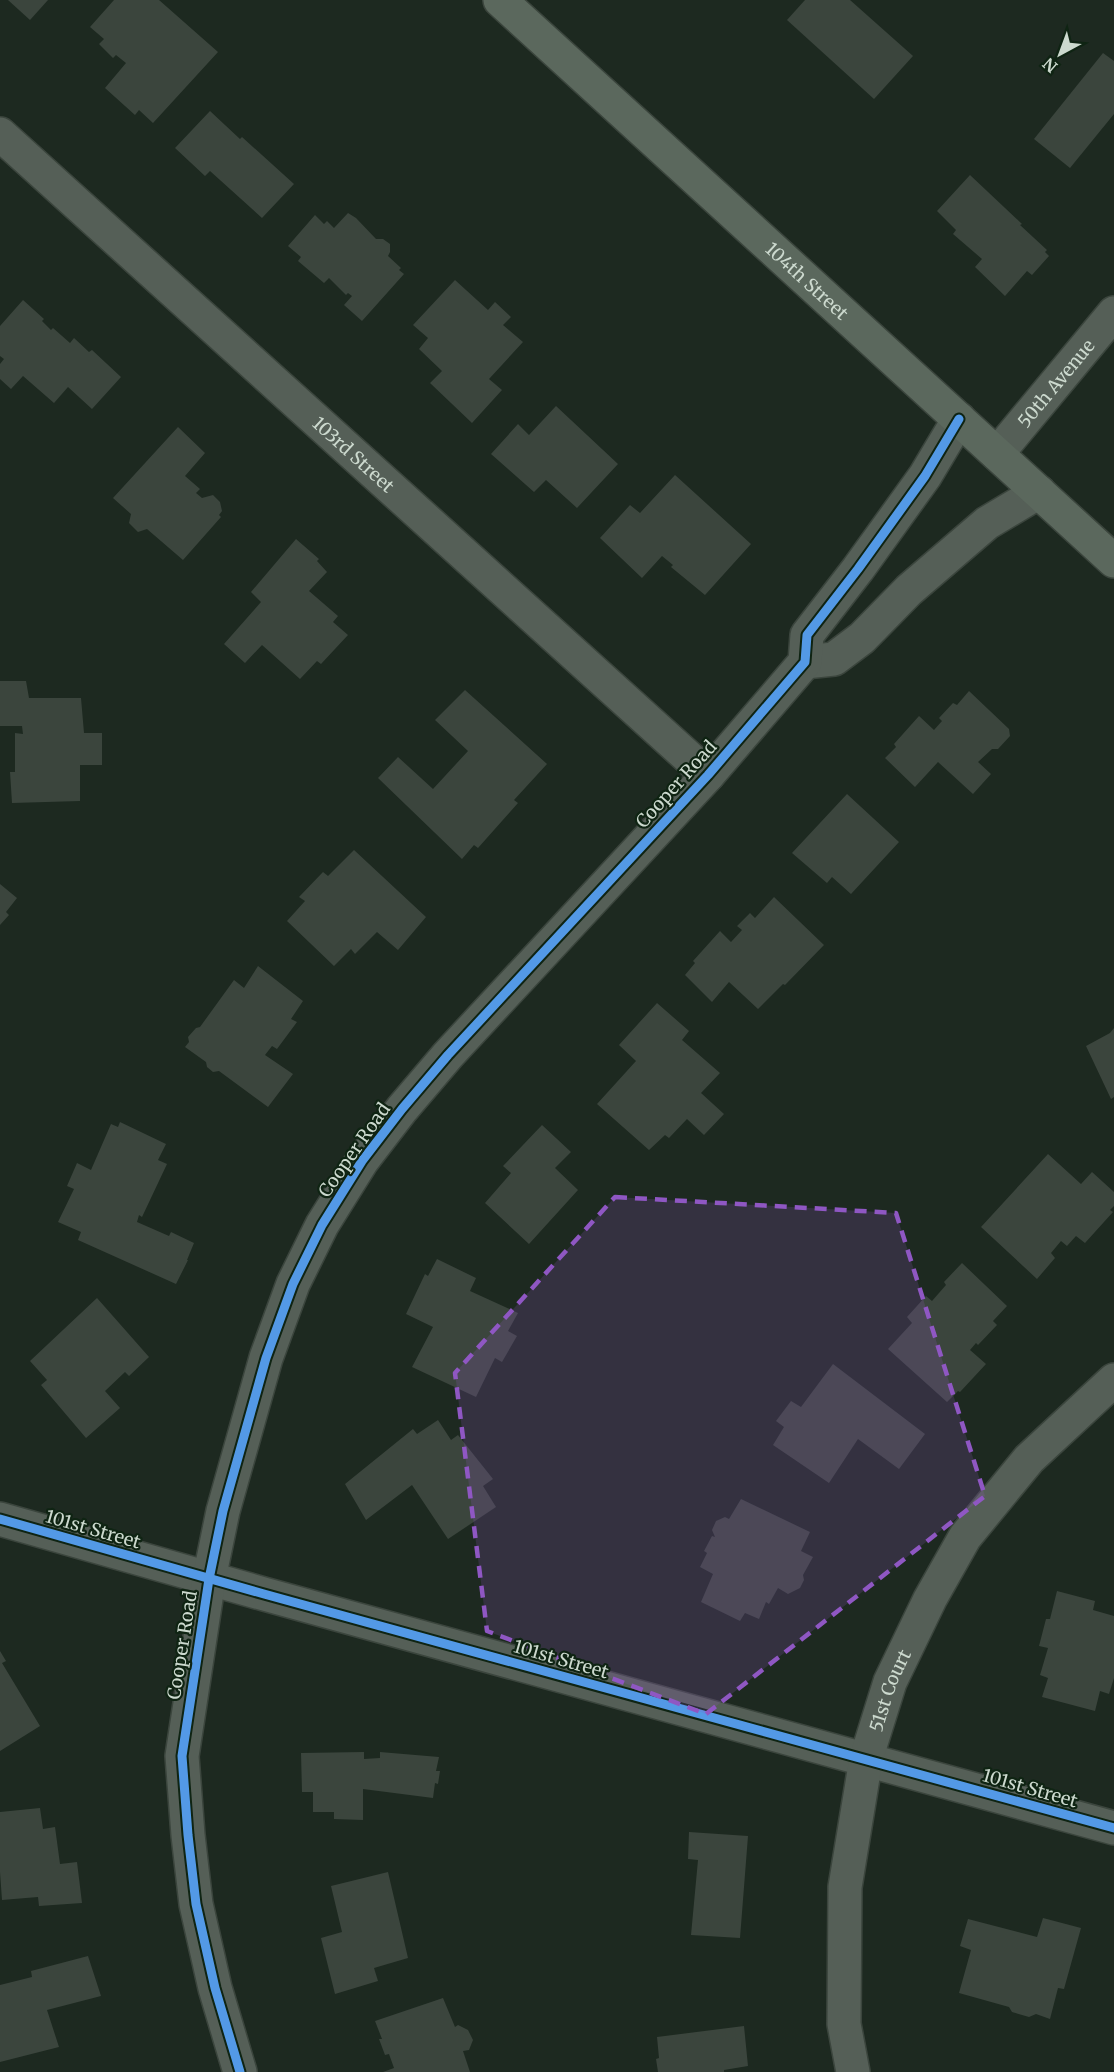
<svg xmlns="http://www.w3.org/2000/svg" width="1114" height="2072" font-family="Merriweather,serif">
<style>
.building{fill:#3b453d}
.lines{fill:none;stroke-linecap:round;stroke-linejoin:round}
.minor-casing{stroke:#3b453d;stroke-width:36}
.primary-casing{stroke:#3b453d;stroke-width:36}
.minor{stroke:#555f57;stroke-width:33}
.primary{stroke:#5b685d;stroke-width:33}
.cycleway-casing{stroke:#0f2413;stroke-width:13}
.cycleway{stroke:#5399e6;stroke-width:9}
.marked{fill:#8f57c3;fill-opacity:0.2;stroke:#8f57c3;stroke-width:4.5;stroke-dasharray:12 8;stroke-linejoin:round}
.labels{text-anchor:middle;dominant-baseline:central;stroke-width:4.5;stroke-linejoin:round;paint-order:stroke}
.street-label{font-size:18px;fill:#ccd9ce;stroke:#0f2413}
</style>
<rect width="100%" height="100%" fill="#1d2920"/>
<g class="building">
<polygon points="8,0 48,0 30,20"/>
<polygon points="114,0 159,0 218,52 153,123 139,110 135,115 105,88 126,63 116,55 113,58 99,44 104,39 90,27"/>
<polygon points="805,0 850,0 913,56 874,99 787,20"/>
<polygon points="1103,53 1114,61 1114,114 1070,168 1034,139"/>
<polygon points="210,111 240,139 242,137 294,184 262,218 210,171 205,176 175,148"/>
<polygon points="970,175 1022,224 1020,225 1047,250 1045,252 1049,256 1032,275 1027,271 1005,296 975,267 982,259 953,234 956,230 937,211"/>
<polygon points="348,213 356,218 376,239 383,239 390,244 390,252 388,256 401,268 399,270 404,274 362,321 344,305 352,296 348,293 346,295 329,278 324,283 298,261 301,257 288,246 315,215 324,224 327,221 334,228"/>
<polygon points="455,280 488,310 495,302 511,317 503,325 523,342 489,379 502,390 472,423 430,383 442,371 419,349 428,338 413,325"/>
<polygon points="23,300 44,319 42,321 51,330 53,328 70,343 74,338 89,352 92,350 121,377 92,409 68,387 54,403 23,376 11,389 0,379 0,364 4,359 0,356 0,326"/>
<polygon points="556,406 618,464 577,508 546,480 534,492 491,454 518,424 529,435"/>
<polygon points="178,427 205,453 185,476 200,489 196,493 202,498 213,495 220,502 222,511 219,515 221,517 183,560 147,529 138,532 129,523 131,514 113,498"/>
<polygon points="675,475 751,544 705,595 671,567 673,565 662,556 642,578 600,538 630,505 640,513"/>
<polygon points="296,539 319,559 317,561 327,572 309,591 338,616 333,622 348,635 321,664 317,661 300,679 262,645 245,663 224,644 261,602 251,592"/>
<polygon points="0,681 26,681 29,698 81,698 84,733 102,733 102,765 80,765 80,801 12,803 10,772 15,772 15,733 23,734 22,726 0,726"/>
<polygon points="465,690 547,764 514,800 518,803 478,848 474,845 462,859 378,778 398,757 433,789 468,751 435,720"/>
<polygon points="969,691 1009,729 1010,736 998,749 992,749 978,762 991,774 973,794 938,762 915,787 885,758 896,747 894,744 919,716 934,730 942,721 939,718 953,703 957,705"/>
<polygon points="847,794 899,842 851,894 832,877 827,883 792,853"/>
<polygon points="354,850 426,917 398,950 377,932 355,954 351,949 334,966 287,921 305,901 299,897 323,872 328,876"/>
<polygon points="0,884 17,898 6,912 9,915 0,925"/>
<polygon points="774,897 824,945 785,985 783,984 758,1009 729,982 712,1002 685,975 695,963 693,961 720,931 731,942 742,930 737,926 750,913 755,918"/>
<polygon points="258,966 303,1001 291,1019 297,1022 277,1049 272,1046 265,1055 293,1074 268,1107 219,1071 213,1072 207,1067 206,1062 185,1047 189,1042 188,1037 196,1028 200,1027 234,980 244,988"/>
<polygon points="657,1003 689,1031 682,1040 720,1073 701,1093 724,1114 704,1135 687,1119 669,1138 665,1135 649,1150 597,1104 636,1061 619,1045"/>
<polygon points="1114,1028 1114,1097 1111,1099 1086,1046 1110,1033"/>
<polygon points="120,1122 166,1144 158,1160 167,1164 142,1217 139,1215 137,1222 169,1236 171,1232 194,1243 187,1260 188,1260 176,1284 78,1240 81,1232 58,1222 74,1189 67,1186 77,1163 91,1170 111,1124 118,1127"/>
<polygon points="542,1125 571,1152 555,1168 578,1190 529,1244 485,1203 511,1173 503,1166"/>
<polygon points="1048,1154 1081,1184 1092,1172 1114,1192 1114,1206 1110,1210 1113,1212 1085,1243 1076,1236 1067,1246 1061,1241 1051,1253 1055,1258 1037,1279 981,1227"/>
<polygon points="437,1259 476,1278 470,1291 518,1313 508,1331 517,1336 502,1362 495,1358 476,1397 412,1367 433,1327 406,1314 425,1274 428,1276"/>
<polygon points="962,1263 1007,1306 993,1321 997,1325 978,1345 976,1343 970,1350 986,1364 960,1392 958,1391 947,1402 888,1349 912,1323 907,1317 926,1296 932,1301 946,1285 944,1282"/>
<polygon points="97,1298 149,1357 129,1376 125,1372 105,1391 120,1408 86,1438 41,1385 47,1380 30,1361"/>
<polygon points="833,1364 925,1434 899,1469 858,1439 829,1483 773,1445 784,1427 776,1421 791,1401 801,1407"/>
<polygon points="438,1420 451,1440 458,1435 493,1479 483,1486 496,1507 448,1539 412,1485 366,1520 345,1484 413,1429 417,1434"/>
<polygon points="741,1499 810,1532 801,1551 813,1557 803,1575 804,1580 800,1588 788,1594 778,1588 769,1604 766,1602 759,1619 745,1613 740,1621 701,1602 713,1574 700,1567 707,1553 704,1551 712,1536 715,1537 712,1530 716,1521 725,1517 729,1519"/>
<polygon points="1057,1591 1095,1601 1093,1610 1114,1616 1114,1678 1109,1694 1100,1691 1095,1711 1042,1697 1048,1678 1040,1675 1048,1648 1039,1646 1046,1619 1050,1619"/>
<polygon points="0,1651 6,1661 2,1663 40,1726 0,1751"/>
<polygon points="364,1752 364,1759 380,1758 380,1752 439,1757 436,1771 440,1771 438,1784 435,1783 433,1798 363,1789 363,1820 334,1819 334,1812 313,1812 313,1792 302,1792 301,1753"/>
<polygon points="40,1808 43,1829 55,1827 60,1864 77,1862 82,1903 39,1906 38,1897 2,1900 0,1872 0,1812"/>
<polygon points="689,1832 748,1836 740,1938 691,1935 698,1860 688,1859"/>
<polygon points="388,1872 408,1958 374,1968 378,1981 335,1994 321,1938 342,1932 331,1886"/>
<polygon points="1043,1918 1081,1928 1064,1989 1058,1988 1050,2019 1036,2014 1029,2017 1012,2012 1009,2007 959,1993 971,1950 960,1946 968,1919 1037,1937"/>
<polygon points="88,1956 101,1996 47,2010 59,2047 0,2062 0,1985 32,1977 31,1971"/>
<polygon points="443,1998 455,2027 458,2025 468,2030 473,2040 469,2050 463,2051 470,2072 383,2072 394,2068 389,2054 385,2055 379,2039 382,2039 375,2021"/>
<polygon points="744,2026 748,2066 724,2070 724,2072 658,2072 656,2059 659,2058 657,2037"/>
</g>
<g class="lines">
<defs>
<g id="minor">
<path id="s1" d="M 0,134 L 708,775"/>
<path id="s2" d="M 997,454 L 1114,313"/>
<polyline points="805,662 834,659 862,638 909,590 987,523 1039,492"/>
<polyline points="0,1519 264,1594 1114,1828"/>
<polyline points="240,2072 215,1988 196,1904 188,1835 182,1756 209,1579 223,1511 266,1358 293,1284 322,1225 362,1161 402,1109 448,1055 708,775 805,662 807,635 858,569 925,476 959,419"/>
<path id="s3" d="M 853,2072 L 844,2024 L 845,1887 L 866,1759 L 890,1682 L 930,1599 L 965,1537 L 1029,1459 L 1114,1380"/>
</g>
<g id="primary">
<path id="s4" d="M 500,0 L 1114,561"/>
</g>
</defs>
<use href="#minor" class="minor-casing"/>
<use href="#primary" class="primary-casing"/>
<use href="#minor" class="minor"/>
<use href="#primary" class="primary"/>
<defs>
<g id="cycleway">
<polyline points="0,1519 264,1594 1114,1828"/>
<polyline points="240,2072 215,1988 196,1904 188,1835 182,1756 209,1579 223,1511 266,1358 293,1284 322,1225 362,1161 402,1109 448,1055 708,775 805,662 807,635 858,569 925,476 959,419"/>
</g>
</defs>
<use href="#cycleway" class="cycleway-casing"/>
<use href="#cycleway" class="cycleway"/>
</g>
<path class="marked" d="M 615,1197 L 896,1213 L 985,1496 L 706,1714 L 487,1631 L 455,1373 Z"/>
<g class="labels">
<g class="street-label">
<text stroke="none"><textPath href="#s4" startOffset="416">104th Street</textPath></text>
<text stroke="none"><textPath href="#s2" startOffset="92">50th Avenue</textPath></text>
<text stroke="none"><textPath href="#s1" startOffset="477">103rd Street</textPath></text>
<text transform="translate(676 784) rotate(-48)">Cooper Road</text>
<text transform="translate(354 1150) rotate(-55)">Cooper Road</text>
<text transform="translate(93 1529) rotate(16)">101st Street</text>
<text transform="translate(182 1645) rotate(-81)">Cooper Road</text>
<text transform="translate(561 1659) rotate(16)">101st Street</text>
<text stroke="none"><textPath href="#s3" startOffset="388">51st Court</textPath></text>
<text transform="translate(1030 1788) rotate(16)">101st Street</text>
</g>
</g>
<g transform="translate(1060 54) rotate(221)" stroke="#0f2413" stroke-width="4.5" paint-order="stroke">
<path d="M0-4.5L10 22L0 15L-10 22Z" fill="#ccd9ce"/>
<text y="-9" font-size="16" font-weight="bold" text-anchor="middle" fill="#ccd9ce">N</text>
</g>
</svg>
